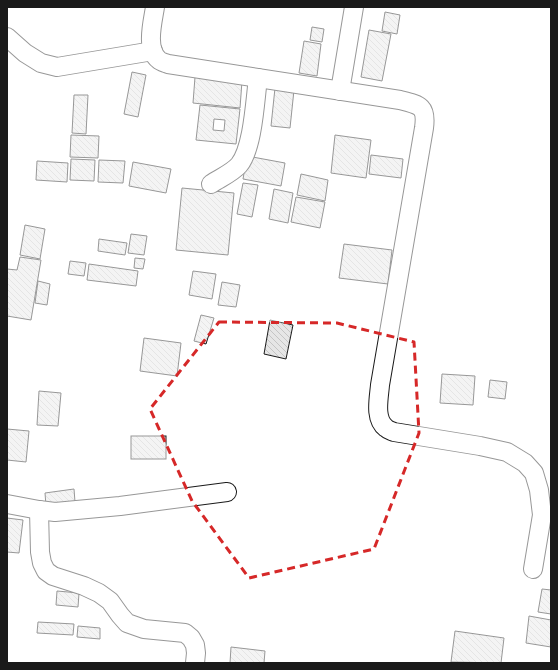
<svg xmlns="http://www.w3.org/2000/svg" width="558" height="670" font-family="'Source Sans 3',sans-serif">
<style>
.building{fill:url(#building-back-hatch);stroke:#1a1a1a;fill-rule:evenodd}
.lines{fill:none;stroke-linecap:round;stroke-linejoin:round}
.minor-casing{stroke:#1a1a1a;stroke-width:20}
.minor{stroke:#fff;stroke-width:18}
.marked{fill:none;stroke:#d62828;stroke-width:3;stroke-dasharray:8 5;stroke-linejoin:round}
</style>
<defs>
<pattern id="building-back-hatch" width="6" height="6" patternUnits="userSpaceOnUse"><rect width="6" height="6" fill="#e6e6e6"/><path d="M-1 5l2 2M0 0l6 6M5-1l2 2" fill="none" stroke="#c5c5c5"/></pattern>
</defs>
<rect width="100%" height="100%" fill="#fff"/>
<g class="building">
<polygon points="385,12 400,15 397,34 382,31"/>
<polygon points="312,27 324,29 322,42 310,40"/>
<polygon points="369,30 391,34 382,81 361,77"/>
<polygon points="304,41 321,44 317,76 299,73"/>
<polygon points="132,72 146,75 138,117 124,114"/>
<polygon points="195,77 242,81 240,108 193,103"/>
<polygon points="275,88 294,90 290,128 271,126"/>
<polygon points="74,95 88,95 86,134 72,133"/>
<path d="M 200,105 L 240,109 L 236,144 L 196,140 ZM 214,119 L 225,120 L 224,131 L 213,130 Z"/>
<polygon points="71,135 99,136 98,158 70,157"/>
<polygon points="335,135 371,140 366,178 331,173"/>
<polygon points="371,155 403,159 401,178 369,174"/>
<polygon points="247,156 285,163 281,186 243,179"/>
<polygon points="71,159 95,160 94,181 70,180"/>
<polygon points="99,160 125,161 123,183 98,182"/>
<polygon points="37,161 68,163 67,182 36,180"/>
<polygon points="133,162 171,169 166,193 129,186"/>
<polygon points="301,174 328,180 325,201 297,195"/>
<polygon points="243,183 258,185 252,217 237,214"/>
<polygon points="182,188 234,193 228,255 176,250"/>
<polygon points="274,189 293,193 288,223 269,219"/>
<polygon points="296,197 325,202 320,228 291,222"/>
<polygon points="25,225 45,229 40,259 20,255"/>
<polygon points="131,234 147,236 144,255 128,253"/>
<polygon points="99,239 127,243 125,255 98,251"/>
<polygon points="344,244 392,250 388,284 339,278"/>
<polygon points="20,257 41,260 31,320 7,316 7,269 17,270"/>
<polygon points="135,258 145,259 143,269 134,268"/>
<polygon points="70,261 86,263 84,276 68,274"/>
<polygon points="89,264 138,271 136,286 87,280"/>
<polygon points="193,271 216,274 212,299 189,295"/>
<polygon points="38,281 50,284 47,305 35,303"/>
<polygon points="222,282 240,285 236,307 218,305"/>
<polygon points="201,315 214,318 206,344 194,341"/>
<polygon points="270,320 293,325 286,359 264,354"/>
<polygon points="144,338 181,343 177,376 140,371"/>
<polygon points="442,374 475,376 473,405 440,403"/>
<polygon points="490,380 507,382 505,399 488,397"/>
<polygon points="39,391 61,393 58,426 37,425"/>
<polygon points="7,429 29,431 26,462 7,460"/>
<rect x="131" y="436" width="35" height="23"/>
<polygon points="74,489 75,502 46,506 45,493"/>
<polygon points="7,518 23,520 19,553 7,552"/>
<polygon points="542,589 551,590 551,614 538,612"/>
<polygon points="57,591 79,593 78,607 56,605"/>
<polygon points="529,616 551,620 551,647 526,643"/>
<polygon points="38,622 74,624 73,635 37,633"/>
<polygon points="78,626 100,628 100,639 77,637"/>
<polygon points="455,631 504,638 501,663 451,662"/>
<polygon points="231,647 265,651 264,663 230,663"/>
</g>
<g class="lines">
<defs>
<g id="minor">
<path d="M 155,7 C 153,21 145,49 159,60 C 161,62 166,63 168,64 L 400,100 C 420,105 427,106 424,128 L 380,385 C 379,398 374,419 386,428 C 388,430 392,431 394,432 L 480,446 L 507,452 L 525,463 L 534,473 L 539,490 L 542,515 L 533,569"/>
<polyline points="7,37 25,53 41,63 57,67 153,51"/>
<polyline points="340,91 354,7"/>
<path d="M 211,184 C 220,178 232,173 239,165 C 253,148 255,101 258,78"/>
<polyline points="7,504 39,510 55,512 120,506 227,492"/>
<polyline points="39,510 40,552 42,563 46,571 53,576 84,586 99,593 110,601 120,615 127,623 144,629 185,633 191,638 195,645 196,653 195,663"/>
</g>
</defs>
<use href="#minor" class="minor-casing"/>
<use href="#minor" class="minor"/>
</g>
<path d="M0 0H558V670H0ZM 219,322 L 337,323 L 414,342 L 419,433 L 374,549 L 249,578 L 192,501 L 150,409 Z" fill="#fff" fill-opacity=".55" fill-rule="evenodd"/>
<path class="marked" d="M 219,322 L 337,323 L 414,342 L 419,433 L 374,549 L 249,578 L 192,501 L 150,409 Z"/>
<rect width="558" height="670" fill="none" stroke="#1a1a1a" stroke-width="16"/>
</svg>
